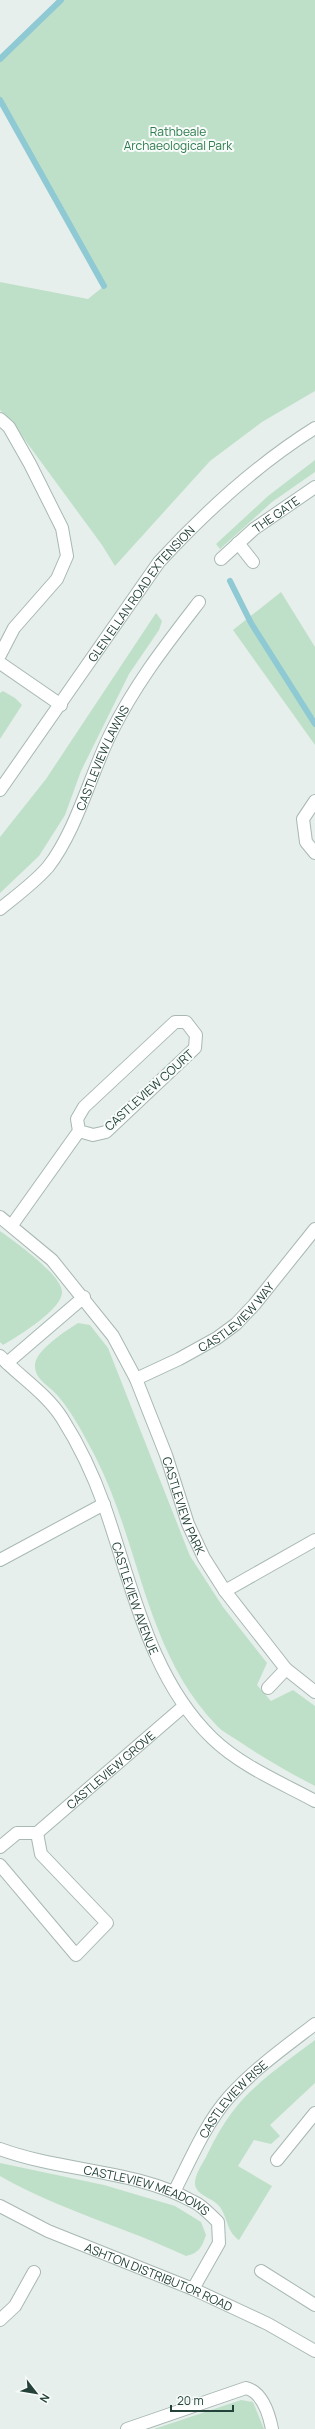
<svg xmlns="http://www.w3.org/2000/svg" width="315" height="2429" font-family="Manrope,sans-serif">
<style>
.green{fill:#bfe0c8}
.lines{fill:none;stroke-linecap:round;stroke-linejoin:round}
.stream{stroke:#8ec9d4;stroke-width:6}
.minor-casing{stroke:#a8b8b2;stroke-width:14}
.minor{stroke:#fff;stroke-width:12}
.labels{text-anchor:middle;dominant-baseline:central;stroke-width:4;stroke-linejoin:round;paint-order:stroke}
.park-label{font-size:12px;fill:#2d7a4b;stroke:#f7fbf9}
.street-label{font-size:12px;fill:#24423a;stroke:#f7fbf9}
</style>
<rect width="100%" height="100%" fill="#e6efeb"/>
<g class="green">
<polygon points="64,0 315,0 315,391 262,422 210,461 115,566 102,545 11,421 0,410 0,282 88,299 104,286 0,100 0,60"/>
<polygon points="315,460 315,472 272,502 220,549 216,544 268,496"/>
<polygon points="281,592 315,647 315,745 233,630"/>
<polygon points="156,613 162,621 159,630 129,674 81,771 65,815 39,856 0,893 0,837 46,779"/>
<polygon points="3,691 15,698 22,705 0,739 0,693"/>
<path d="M 0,1231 C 14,1241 62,1275 62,1292 C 63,1309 17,1337 3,1345 L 0,1342 Z"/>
<path d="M 78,1323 L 90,1325 L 108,1348 L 190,1556 L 223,1607 L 267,1663 L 257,1685 L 271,1701 L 293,1690 L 315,1706 L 315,1786 C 288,1772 262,1757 237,1740 C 231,1736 223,1732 217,1726 C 145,1651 141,1547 96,1458 C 85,1437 74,1415 58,1396 C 50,1386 35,1380 35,1366 C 34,1351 67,1330 78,1323 Z"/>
<path d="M 315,2040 L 315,2083 L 270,2125 L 280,2136 L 271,2144 L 254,2140 L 238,2166 L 272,2186 L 239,2240 C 227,2232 228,2219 220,2207 C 214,2198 198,2197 195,2185 C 194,2176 202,2164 206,2157 C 216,2136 228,2115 244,2098 C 265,2076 291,2058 315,2040 Z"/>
<path d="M 0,2163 L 104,2185 L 175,2206 L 201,2222 L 206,2235 C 202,2247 199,2253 186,2256 C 125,2227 59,2210 0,2176 Z"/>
<polygon points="241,2400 253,2402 264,2429 154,2429"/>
</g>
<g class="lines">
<g class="stream">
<polyline points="0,59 61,0"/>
<polyline points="0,100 104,286"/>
<polyline points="230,581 251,623 315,724"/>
</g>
<defs>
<g id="minor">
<polyline points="0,419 9,427 30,464 62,528 67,556 57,579 14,628 0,655"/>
<polyline points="238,543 253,562"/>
<path id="s1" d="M 221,559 L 254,529 L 315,487"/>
<polyline points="0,663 61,705"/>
<path id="s2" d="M 0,790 L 159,562 C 206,511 256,465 315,428"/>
<polyline points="315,801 303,819 306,842 315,853"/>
<path id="s3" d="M 0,909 C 16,896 34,883 48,867 C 76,831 90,776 110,735 C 135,684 165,646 199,602"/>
<path id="s4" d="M 0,1217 L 52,1260 L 113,1336 L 136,1379 L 166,1455 L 188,1524 L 204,1558 L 225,1591 L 286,1669 L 315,1692"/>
<polyline points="12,1225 79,1131 77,1119 84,1107 175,1022 186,1022 196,1035 195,1048 106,1132 93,1135 79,1131"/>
<path id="s5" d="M 0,1356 C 20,1377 46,1393 62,1418 C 79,1445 93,1474 104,1505 C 132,1584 149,1677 212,1738 C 241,1766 280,1782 315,1801"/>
<polyline points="7,1363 84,1297"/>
<path id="s6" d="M 136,1379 L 179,1359 L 217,1338 L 236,1324 L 254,1305 L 315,1229"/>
<polyline points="0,1560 104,1504"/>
<polyline points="225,1591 315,1540"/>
<polyline points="268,1688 286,1669"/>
<path id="s7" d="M 0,1847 L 17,1833 L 37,1833 L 184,1706"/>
<polyline points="0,1865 76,1955 107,1923 41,1854 37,1833"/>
<path id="s8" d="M 0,2149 C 62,2172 135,2169 194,2202 C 203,2206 210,2215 218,2222 L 219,2243 L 193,2289"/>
<polyline points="277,2160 315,2113"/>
<path id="s9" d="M 174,2192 C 190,2161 205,2124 229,2097 C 254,2069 285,2047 315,2024"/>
<path id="s10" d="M 0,2206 L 48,2231 L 193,2289 L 268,2324 L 315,2351"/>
<polyline points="261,2271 315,2305"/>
<polyline points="0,2320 15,2306 34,2272"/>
<path d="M 127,2429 L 246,2388 C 262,2392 269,2414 272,2429"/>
</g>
</defs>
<use href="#minor" class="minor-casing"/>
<use href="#minor" class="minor"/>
</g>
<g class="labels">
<g class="park-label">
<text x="178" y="131">Rathbeale<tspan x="178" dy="14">Archaeological Park</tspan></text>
</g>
<g class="street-label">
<text stroke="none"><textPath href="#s1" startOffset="71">THE GATE</textPath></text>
<text stroke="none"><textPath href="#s2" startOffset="242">GLEN ELLAN ROAD EXTENSION</textPath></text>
<text stroke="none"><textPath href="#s3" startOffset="186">CASTLEVIEW LAWNS</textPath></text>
<text transform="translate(149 1090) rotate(-42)">CASTLEVIEW COURT</text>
<text stroke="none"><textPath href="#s6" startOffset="119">CASTLEVIEW WAY</textPath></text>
<text stroke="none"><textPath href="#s4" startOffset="349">CASTLEVIEW PARK</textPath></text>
<text stroke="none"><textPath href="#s5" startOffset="283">CASTLEVIEW AVENUE</textPath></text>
<text stroke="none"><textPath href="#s7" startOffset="139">CASTLEVIEW GROVE</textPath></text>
<text stroke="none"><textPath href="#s9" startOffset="111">CASTLEVIEW RISE</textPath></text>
<text stroke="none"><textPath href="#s8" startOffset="153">CASTLEVIEW MEADOWS</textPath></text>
<text stroke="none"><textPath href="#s10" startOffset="174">ASHTON DISTRIBUTOR ROAD</textPath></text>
</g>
</g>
<g transform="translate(36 2393) rotate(121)" stroke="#f7fbf9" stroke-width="3" paint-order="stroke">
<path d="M0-3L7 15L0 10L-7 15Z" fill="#24423a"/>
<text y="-6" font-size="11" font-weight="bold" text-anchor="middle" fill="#24423a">N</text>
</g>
<path d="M171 2405v6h62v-6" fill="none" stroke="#24423a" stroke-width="2"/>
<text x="177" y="2405" font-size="12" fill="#24423a" stroke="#f7fbf9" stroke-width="3" paint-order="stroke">20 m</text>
</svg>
